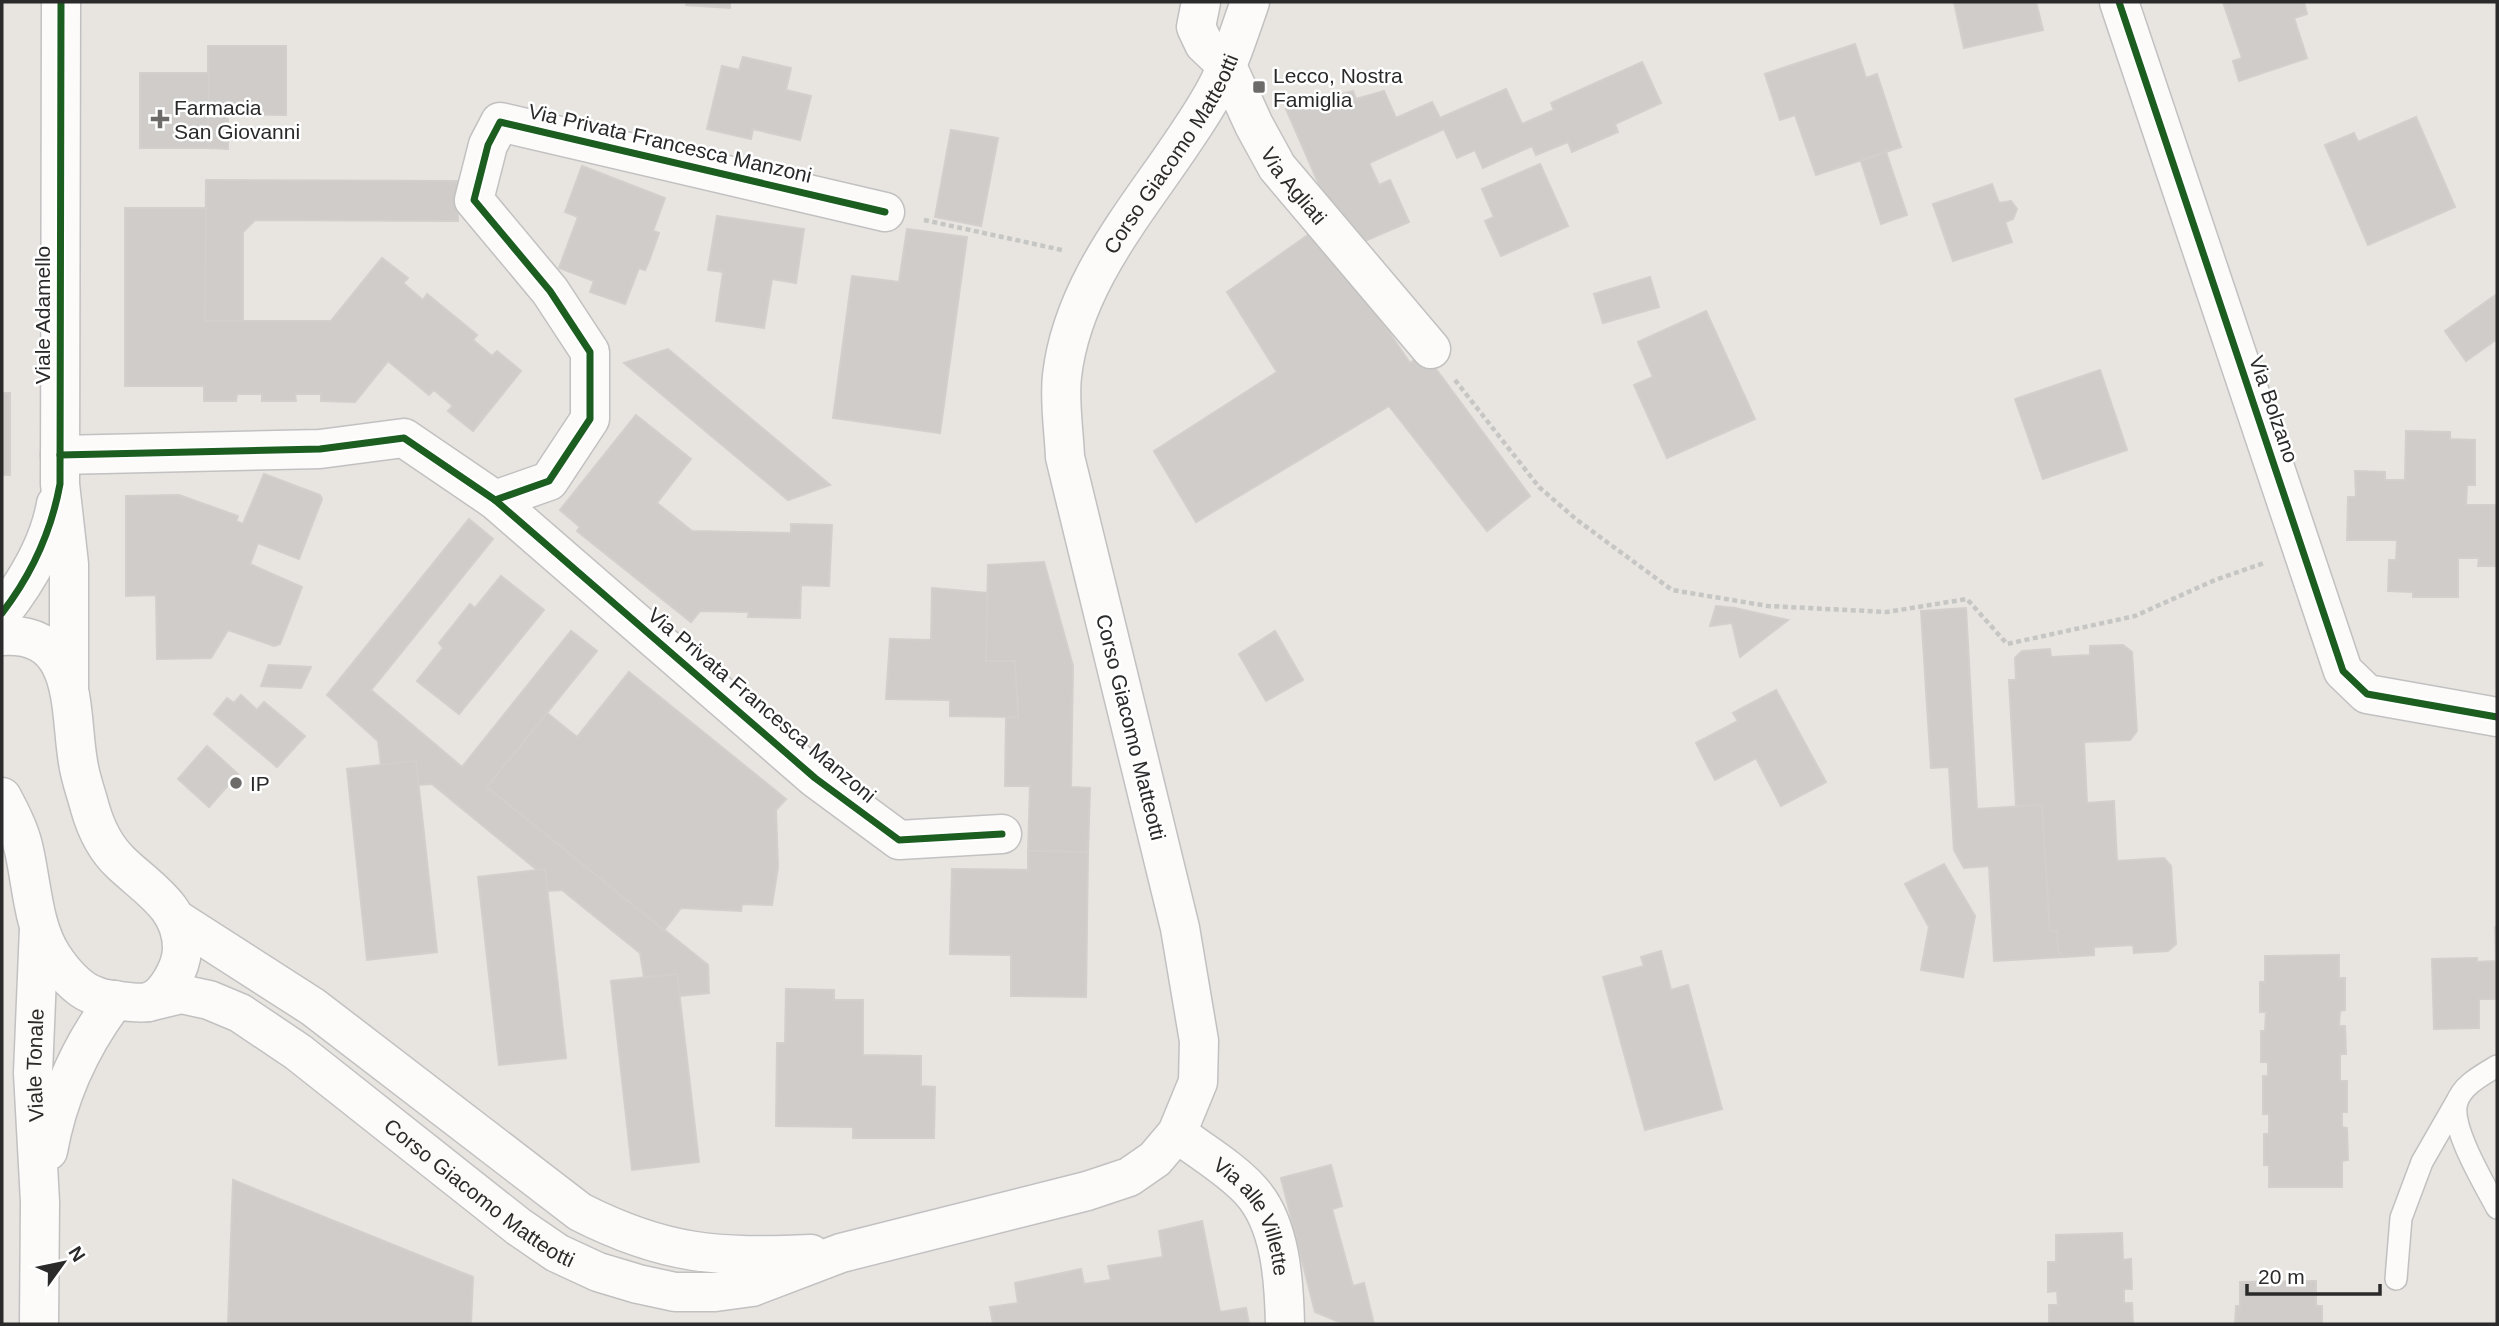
<svg xmlns="http://www.w3.org/2000/svg" width="2499" height="1326" font-family="Helvetica,sans-serif">
<style>
.building{fill:#cfccc9;stroke:#d3cfcc;stroke-width:2}
.lines{fill:none;stroke-linecap:round;stroke-linejoin:round}
.service-casing{stroke:#c2c1c1;stroke-width:24}
.minor-casing{stroke:#c2c1c1;stroke-width:41}
.secondary-casing{stroke:#c2c1c1;stroke-width:41}
.path{stroke:#c6c6c5;stroke-width:4.5;stroke-dasharray:5 3.5;stroke-linecap:butt}
.service{stroke:#fcfbfa;stroke-width:21}
.minor{stroke:#fcfbfa;stroke-width:38}
.secondary{stroke:#fcfbfa;stroke-width:38}
.cycleway-casing{stroke:#fff;stroke-width:11}
.cycleway{stroke:#1b5e20;stroke-width:7}
.poi-dot{fill:#6c6b6a;stroke:#fff;stroke-width:2.5}
.labels{text-anchor:middle;dominant-baseline:central;stroke-width:5;stroke-linejoin:round;paint-order:stroke}
.poi-label{font-size:21px;fill:#2a2a2a;stroke:#fff;text-anchor:start}
.street-label{font-size:21px;fill:#2a2a2a;stroke:#fff}
</style>
<rect width="100%" height="100%" fill="#e8e4e0"/>
<g class="building">
<polygon points="687,2 730,2 730,8 686,5"/>
<polygon points="1954,2 2036,2 2043,30 1964,48"/>
<polygon points="2223,2 2304,2 2307,14 2294,18 2307,58 2239,81 2233,61 2242,58"/>
<polygon points="1855,44 1866,78 1877,74 1901,147 1816,175 1795,115 1780,120 1765,74"/>
<polygon points="208,46 286,46 286,115 228,114 228,149 208,148"/>
<polygon points="743,57 791,68 786,90 811,96 800,140 753,129 751,139 707,129 722,66 739,70"/>
<polygon points="1642,62 1661,103 1615,124 1618,132 1572,152 1568,142 1536,155 1532,146 1483,168 1475,150 1457,158 1444,129 1369,163 1379,185 1390,180 1409,222 1351,247 1331,212 1286,109 1353,91 1356,99 1384,91 1396,118 1432,102 1440,118 1506,89 1522,124 1554,110 1551,103"/>
<polygon points="140,73 209,73 208,148 140,148"/>
<polygon points="2416,117 2455,207 2368,245 2325,145 2354,133 2358,142"/>
<polygon points="951,130 998,138 981,226 935,217"/>
<polygon points="1886,152 1907,215 1881,224 1861,161"/>
<polygon points="1540,164 1568,226 1501,256 1485,221 1494,217 1482,189"/>
<polygon points="582,166 665,198 653,231 659,233 649,261 645,270 639,268 625,304 590,292 594,281 559,268 578,217 565,212"/>
<polygon points="206,180 457,181 458,221 255,220 243,232 243,321 205,321"/>
<polygon points="1992,184 1999,203 2011,201 2017,209 2013,219 2005,222 2012,242 1953,261 1933,204"/>
<polygon points="125,208 206,208 205,321 331,321 382,258 408,278 403,283 423,300 427,294 477,335 473,340 492,356 497,351 521,371 473,431 448,411 453,406 434,390 429,395 388,361 355,402 321,401 321,394 295,394 296,401 262,401 262,394 237,394 236,401 204,401 204,386 125,386"/>
<polygon points="717,216 804,229 796,283 772,279 764,328 716,321 723,272 708,270"/>
<polygon points="1318,228 1410,363 1424,353 1530,496 1487,531 1389,406 1196,522 1154,451 1277,372 1227,292"/>
<polygon points="907,229 967,237 940,433 833,418 852,276 899,282"/>
<polygon points="1650,277 1659,307 1603,323 1594,294"/>
<polygon points="2497,294 2497,339 2466,361 2445,331"/>
<polygon points="1706,311 1755,419 1667,458 1634,385 1653,377 1638,342"/>
<polygon points="668,349 755,422 830,485 788,500 624,363"/>
<polygon points="2100,370 2127,450 2043,479 2015,399"/>
<rect x="2" y="393" width="8" height="82"/>
<polygon points="636,415 691,459 657,503 692,531 791,533 791,524 832,525 829,586 801,585 800,618 748,617 749,612 700,611 691,622 577,531 580,527 560,510"/>
<polygon points="2406,431 2450,432 2450,439 2475,440 2475,485 2467,485 2466,505 2497,505 2497,566 2478,566 2479,558 2458,558 2458,597 2413,597 2413,592 2388,591 2389,560 2396,560 2397,540 2347,540 2348,497 2356,497 2355,471 2385,472 2385,480 2405,480"/>
<polygon points="264,474 320,495 322,499 299,559 258,543 250,564 302,587 280,644 274,646 228,630 211,658 157,659 156,595 126,596 126,496 179,495 238,516 236,521 243,524"/>
<polygon points="469,519 493,539 371,690 462,767 571,631 597,651 487,787 708,965 709,993 680,996 677,974 644,977 640,953 562,890 547,891 545,869 537,870 432,784 419,785 416,761 381,765 378,741 327,695"/>
<polygon points="1044,562 1073,666 1071,787 1090,788 1088,852 1028,851 1030,786 1005,786 1006,718 1018,717 1018,696 1014,696 1015,661 986,661 988,565"/>
<polygon points="501,576 544,610 459,714 417,681 443,648 439,643 470,604 475,608"/>
<polygon points="932,588 987,593 986,661 1015,661 1018,717 950,716 950,700 886,699 890,639 931,640"/>
<polygon points="1716,606 1735,608 1788,620 1740,657 1732,623 1710,626"/>
<polygon points="1966,608 1977,809 2042,805 2050,931 2057,931 2058,951 2065,957 1994,961 1989,866 1964,868 1954,850 1949,767 1931,768 1921,611"/>
<polygon points="1275,631 1303,680 1266,701 1239,654"/>
<polygon points="2123,645 2132,652 2137,731 2130,740 2084,742 2087,803 2114,801 2117,861 2164,858 2171,866 2176,944 2168,951 2134,953 2133,945 2094,947 2094,955 2065,957 2058,951 2057,931 2050,931 2042,805 2016,806 2009,680 2016,680 2015,658 2022,651 2050,649 2051,657 2090,655 2090,646"/>
<polygon points="269,664 269,665 311,667 301,688 261,686"/>
<polygon points="629,672 786,799 776,810 778,867 772,905 742,904 741,911 681,908 664,930 487,787 547,713 577,737"/>
<polygon points="1776,690 1826,782 1781,806 1756,758 1715,780 1696,743 1738,721 1733,713"/>
<polygon points="241,695 257,710 264,702 305,736 277,767 214,714 227,698 234,703"/>
<polygon points="207,746 238,774 209,807 178,779"/>
<polygon points="416,761 437,952 367,960 347,769"/>
<polygon points="1028,851 1088,852 1086,997 1011,996 1011,955 950,954 952,869 1028,870"/>
<polygon points="1944,864 1975,916 1963,977 1921,970 1929,927 1905,884"/>
<polygon points="545,869 566,1058 499,1065 478,877"/>
<polygon points="2495,927 2497,927 2497,999 2479,999 2479,1028 2434,1029 2432,959 2477,958 2477,962 2496,961"/>
<polygon points="1661,951 1671,990 1688,985 1722,1109 1645,1130 1603,977 1644,966 1641,957"/>
<polygon points="2339,955 2339,978 2345,978 2345,1010 2340,1011 2339,1026 2345,1026 2346,1054 2340,1054 2340,1081 2347,1081 2347,1112 2342,1112 2342,1127 2347,1128 2348,1160 2342,1161 2342,1187 2269,1187 2269,1165 2264,1165 2264,1134 2269,1134 2269,1114 2263,1114 2263,1076 2268,1076 2268,1062 2261,1062 2261,1031 2265,1031 2266,1012 2260,1012 2260,982 2265,982 2265,956"/>
<polygon points="677,974 699,1162 632,1170 611,981"/>
<polygon points="786,989 834,990 834,1000 863,1000 863,1055 921,1056 921,1086 935,1087 934,1138 853,1138 853,1127 776,1126 777,1043 785,1043"/>
<polygon points="1331,1165 1342,1206 1332,1209 1353,1286 1364,1283 1374,1324 1344,1324 1315,1312 1281,1178"/>
<polygon points="233,1180 473,1277 471,1324 228,1324"/>
<polygon points="1202,1221 1220,1312 1246,1308 1249,1324 993,1324 990,1307 1018,1303 1015,1283 1081,1269 1084,1284 1111,1280 1108,1266 1163,1257 1159,1231"/>
<polygon points="2122,1233 2123,1260 2131,1259 2132,1289 2124,1289 2124,1303 2132,1303 2133,1324 2049,1324 2049,1305 2058,1305 2057,1291 2048,1292 2048,1262 2056,1262 2056,1235"/>
<polygon points="2316,1281 2316,1306 2322,1306 2322,1324 2235,1324 2236,1306 2240,1306 2240,1282"/>
</g>
<g class="lines">
<defs>
<g id="service">
<path d="M 2497,1066 C 2484,1074 2462,1085 2457,1102 C 2449,1126 2485,1185 2497,1208"/>
<polyline points="2396,1279 2401,1218 2422,1162 2457,1101"/>
</g>
<g id="minor">
<polyline points="61,2 60,484 69,564 69,687"/>
<path id="s1" d="M 1201,2 L 1196,27 L 1204,44 L 1227,66 L 1254,125 L 1277,167 L 1431,349"/>
<polyline points="2119,2 2343,671 2367,694 2497,717"/>
<polyline points="60,455 320,449 404,438 495,500 815,778 899,840 1002,834"/>
<polyline points="495,500 549,481 590,419 590,352 550,291 474,200 488,145 500,122 885,212"/>
<path d="M 2,613 C 27,581 49,544 56,504"/>
<path id="s2" d="M 1177,1133 C 1200,1151 1230,1168 1250,1190 C 1281,1223 1284,1281 1285,1324"/>
</g>
<g id="secondary">
<path d="M 2,636 C 80,631 69,711 78,762 C 80,777 86,793 90,808 C 96,829 105,848 121,863 C 148,889 183,907 182,950 C 181,968 166,997 148,1002 C 139,1004 105,1000 96,996 C 79,991 63,972 53,957 C 33,927 32,885 24,850 C 20,831 11,814 2,797"/>
<path d="M 176,919 L 313,1007 L 580,1212 C 665,1255 717,1258 811,1254"/>
<path id="s3" d="M 148,1002 L 181,994 L 209,1000 L 240,1013 L 298,1052 L 519,1227 L 557,1253 L 598,1272 L 638,1284 L 675,1292 L 715,1292 L 752,1287 L 841,1253 L 1087,1191 L 1129,1177 L 1155,1159 L 1177,1133 L 1198,1082 L 1199,1041 L 1180,928 L 1065,457 C 1064,431 1059,402 1062,376 C 1074,270 1157,190 1209,101 C 1228,70 1238,36 1250,2"/>
<path d="M 48,1151 C 58,1095 81,1045 115,1000"/>
<path id="s4" d="M 39,1324 L 40,1202 L 33,1073 L 39,928"/>
</g>
</defs>
<use href="#service" class="service-casing"/>
<use href="#minor" class="minor-casing"/>
<use href="#secondary" class="secondary-casing"/>
<g class="path">
<polyline points="924,220 1062,250"/>
<polyline points="1455,380 1539,487 1577,520 1672,590 1768,606 1887,612 1967,599 2007,644 2135,616 2215,580 2264,563"/>
</g>
<use href="#service" class="service"/>
<use href="#minor" class="minor"/>
<use href="#secondary" class="secondary"/>
<defs>
<g id="cycleway">
<polyline points="2119,2 2343,671 2367,694 2497,717"/>
<polyline points="60,455 320,449 404,438 495,500 815,778 899,840 1002,834"/>
<polyline points="495,500 549,481 590,419 590,352 550,291 474,200 488,145 500,122 885,212"/>
<path d="M 2,613 C 32,574 51,533 60,484 L 61,2"/>
</g>
</defs>
<use href="#cycleway" class="cycleway-casing"/>
<use href="#cycleway" class="cycleway"/>
</g>
<g class="poi-dot">
<rect x="1252" y="80" width="14" height="14" rx="3.5"/>
<path d="M156.5 108.5h7v7h7v7h-7v7h-7v-7h-7v-7h7z"/>
<circle cx="236" cy="783" r="7"/>
</g>
<g class="labels">
<g class="poi-label">
<text x="1273" y="75">Lecco, Nostra<tspan x="1273" dy="24">Famiglia</tspan></text>
<text x="174" y="107">Farmacia<tspan x="174" dy="24">San Giovanni</tspan></text>
<text x="250" y="783">IP</text>
</g>
<g class="street-label">
<text transform="translate(670 143) rotate(13)">Via Privata Francesca Manzoni</text>
<text stroke="none"><textPath href="#s3" startOffset="2182">Corso Giacomo Matteotti</textPath></text>
<text stroke="none"><textPath href="#s1" startOffset="214">Via Agliati</textPath></text>
<text transform="translate(42 315) rotate(-90)">Viale Adamello</text>
<text transform="translate(2274 409) rotate(71)">Via Bolzano</text>
<text transform="translate(762 705) rotate(40)">Via Privata Francesca Manzoni</text>
<text transform="translate(1131 727) rotate(76)">Corso Giacomo Matteotti</text>
<text stroke="none"><textPath href="#s4" startOffset="259">Viale Tonale</textPath></text>
<text stroke="none"><textPath href="#s3" startOffset="396">Corso Giacomo Matteotti</textPath></text>
<text stroke="none"><textPath href="#s2" startOffset="117">Via alle Villette</textPath></text>
</g>
</g>
<rect width="2499" height="1326" fill="none" stroke="#2a2a2a" stroke-width="7"/>
<g transform="translate(63 1263) rotate(57)" stroke="#ffffff" stroke-width="5" paint-order="stroke">
<path d="M0-5L12 26L0 18L-12 26Z" fill="#2a2a2a"/>
<text y="-10" font-size="19" font-weight="bold" text-anchor="middle" fill="#2a2a2a">N</text>
</g>
<path d="M2247 1284v10h133v-10" fill="none" stroke="#2a2a2a" stroke-width="3.5"/>
<text x="2258" y="1284" font-size="21" fill="#2a2a2a" stroke="#ffffff" stroke-width="5" paint-order="stroke">20 m</text>
</svg>
